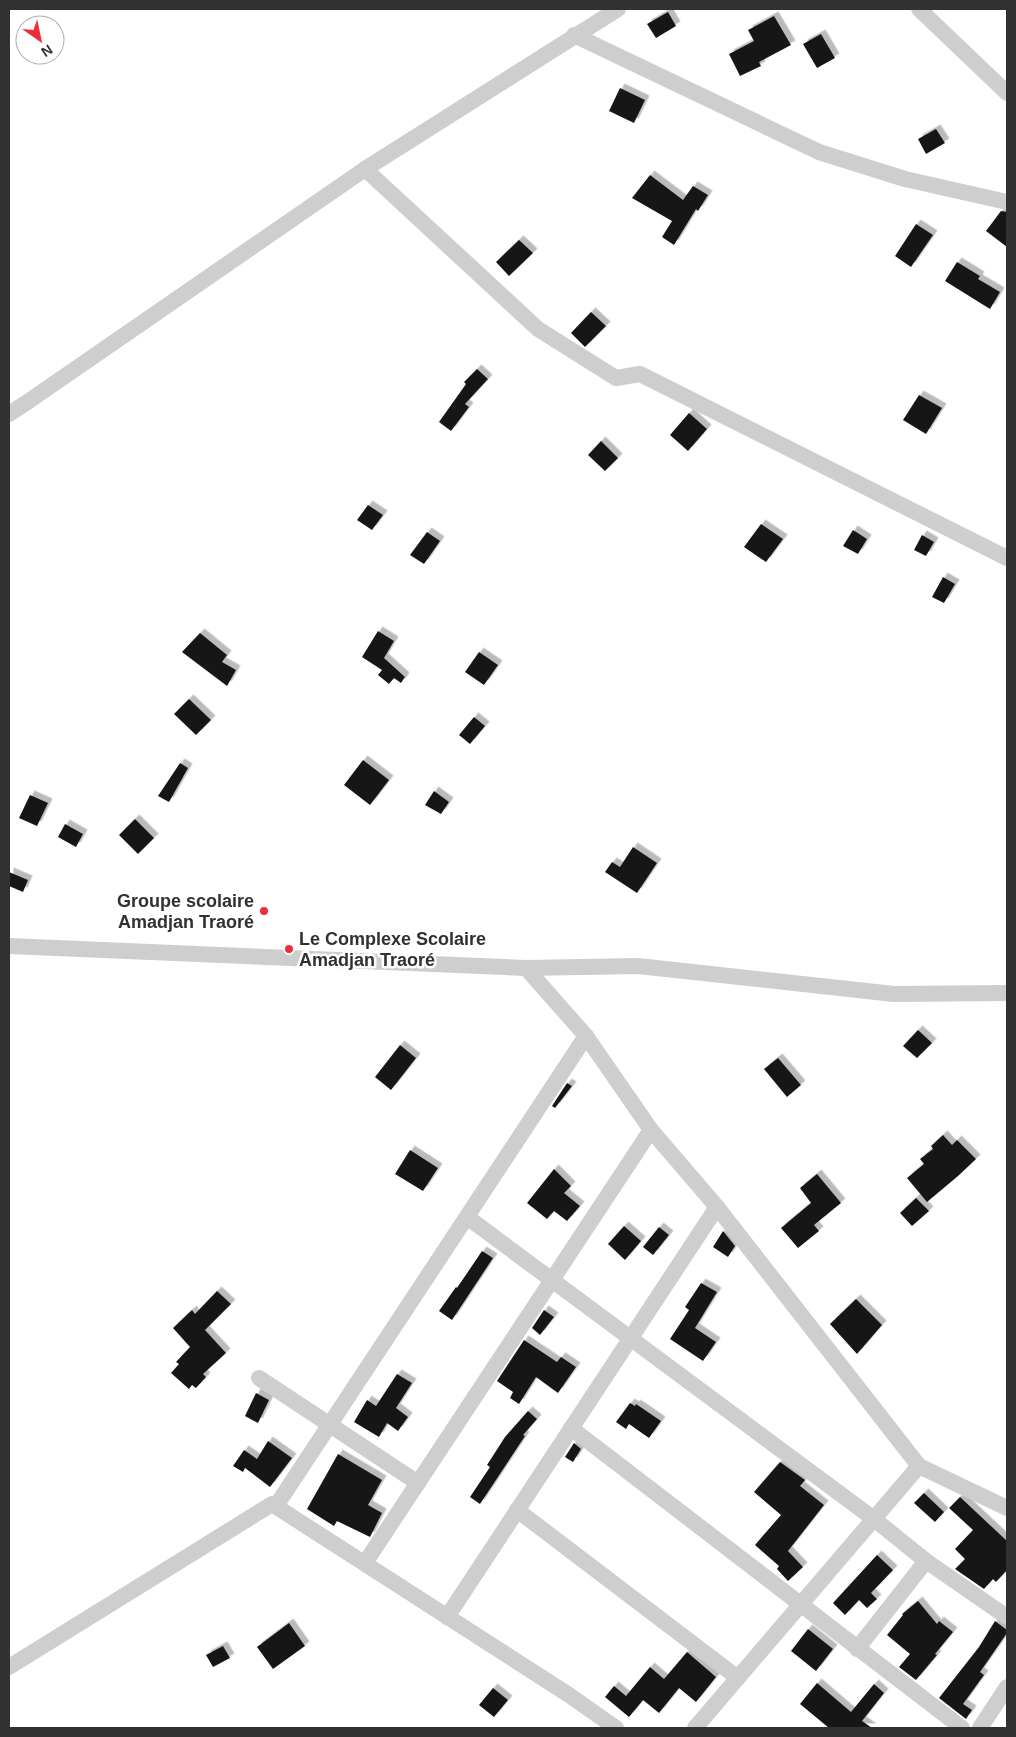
<svg xmlns="http://www.w3.org/2000/svg" width="1016" height="1737" font-family="Helvetica,sans-serif">
<style>
.building{fill:#181818;filter:url(#shadow)}
.lines{fill:none;stroke-linecap:round;stroke-linejoin:round}
.minor{stroke:#cecece;stroke-width:16}
.poi-dot{fill:#ed2e36;stroke:#fff;stroke-width:2}
.labels{text-anchor:middle;dominant-baseline:central;stroke-width:5;stroke-linejoin:round;paint-order:stroke}
.poi-label{font-size:18px;font-weight:bold;fill:#313131;stroke:#fff;text-anchor:end}
</style>
<defs>
<filter id="shadow"><feDropShadow dx="4.5" dy="-4.5" stdDeviation="0" flood-color="#0004"/></filter>
</defs>
<rect width="100%" height="100%" fill="#fff"/>
<g class="building">
<polygon points="668,12 676,26 656,38 647,24"/>
<polygon points="774,16 791,45 759,62 761,66 740,76 729,54 754,41 748,30"/>
<polygon points="821,34 835,58 817,68 803,44"/>
<polygon points="620,88 645,100 634,123 609,111"/>
<polygon points="936,129 945,143 926,154 918,139"/>
<polygon points="650,175 683,200 693,186 708,195 698,211 696,209 674,245 662,237 672,221 632,198"/>
<polygon points="1001,211 1007,212 1007,247 986,231"/>
<polygon points="916,224 933,235 911,267 895,256"/>
<polygon points="519,240 533,253 509,276 496,262"/>
<polygon points="957,262 980,276 978,279 1000,292 990,309 945,281"/>
<polygon points="591,312 606,326 585,347 571,333"/>
<polygon points="477,369 488,379 465,404 469,407 451,431 439,422 466,384 464,382"/>
<polygon points="919,395 942,408 926,434 903,420"/>
<polygon points="689,413 707,429 688,451 670,435"/>
<polygon points="601,441 618,458 605,471 588,455"/>
<polygon points="368,505 383,515 372,530 357,520"/>
<polygon points="761,524 783,539 766,562 744,547"/>
<polygon points="853,530 867,539 858,554 843,546"/>
<polygon points="427,532 440,541 424,564 410,555"/>
<polygon points="922,535 934,542 926,556 914,550"/>
<polygon points="943,577 955,584 944,603 932,597"/>
<polygon points="378,631 394,641 384,658 405,677 401,683 394,678 389,684 378,675 382,670 362,657"/>
<polygon points="200,633 227,655 222,662 236,670 227,686 182,652"/>
<polygon points="479,652 498,665 484,685 465,672"/>
<polygon points="189,699 211,720 196,735 174,714"/>
<polygon points="474,717 485,726 470,744 459,735"/>
<polygon points="363,760 389,780 370,805 344,785"/>
<polygon points="180,763 188,768 169,802 158,796"/>
<polygon points="434,791 449,802 441,814 425,805"/>
<polygon points="30,795 48,803 37,826 19,818"/>
<polygon points="135,819 154,838 138,854 119,835"/>
<polygon points="65,824 83,834 76,847 58,837"/>
<polygon points="633,847 657,863 637,893 605,872 612,862 620,867"/>
<polygon points="9,872 28,880 23,892 9,886"/>
<polygon points="918,1030 932,1043 917,1058 903,1046"/>
<polygon points="400,1045 416,1058 391,1090 375,1077"/>
<polygon points="778,1058 801,1085 787,1097 764,1069"/>
<polygon points="567,1083 572,1086 555,1108 552,1106"/>
<polygon points="943,1135 952,1145 957,1140 976,1159 958,1176 927,1202 907,1178 924,1164 920,1159 933,1149 931,1146"/>
<polygon points="410,1150 438,1168 423,1191 395,1174"/>
<polygon points="554,1169 571,1186 564,1193 580,1206 567,1221 554,1211 547,1219 527,1203"/>
<polygon points="817,1174 841,1203 814,1225 819,1231 798,1248 781,1228 811,1203 800,1188"/>
<polygon points="916,1198 929,1211 912,1226 900,1213"/>
<polygon points="624,1226 641,1241 625,1260 608,1244"/>
<polygon points="659,1227 669,1235 653,1255 643,1247"/>
<polygon points="723,1231 735,1246 728,1257 713,1247"/>
<polygon points="482,1251 493,1258 452,1320 439,1311 456,1287 457,1288"/>
<polygon points="701,1283 717,1292 695,1328 716,1342 703,1361 670,1339 689,1310 685,1307"/>
<polygon points="217,1291 231,1304 205,1330 226,1353 203,1374 206,1377 196,1388 192,1385 189,1389 171,1373 179,1364 176,1362 190,1347 173,1328 192,1310 195,1314"/>
<polygon points="856,1299 882,1325 857,1354 830,1324"/>
<polygon points="544,1310 554,1317 540,1335 532,1328"/>
<polygon points="524,1340 557,1362 561,1357 576,1367 558,1393 536,1377 519,1404 510,1398 513,1392 497,1381"/>
<polygon points="397,1374 412,1383 396,1408 408,1417 398,1431 387,1423 379,1437 354,1422 367,1400 376,1406"/>
<polygon points="256,1393 269,1400 258,1423 245,1416"/>
<polygon points="630,1403 635,1406 636,1404 661,1421 649,1438 629,1424 626,1429 616,1422"/>
<polygon points="528,1411 537,1419 523,1435 525,1436 480,1504 470,1497 490,1467 487,1465 505,1437"/>
<polygon points="268,1441 292,1458 270,1487 245,1468 243,1472 233,1466 244,1450 257,1459"/>
<polygon points="574,1443 581,1449 573,1462 565,1457"/>
<polygon points="338,1454 382,1480 368,1505 382,1513 370,1537 337,1521 334,1526 307,1509"/>
<polygon points="780,1462 805,1480 800,1486 824,1505 788,1551 803,1567 788,1581 777,1569 779,1566 755,1545 781,1515 754,1492"/>
<polygon points="924,1493 944,1512 935,1522 914,1503"/>
<polygon points="960,1497 1007,1541 1007,1570 996,1582 993,1579 984,1589 955,1569 965,1559 955,1549 973,1530 949,1508"/>
<polygon points="877,1555 893,1570 871,1593 877,1599 867,1608 859,1600 845,1615 833,1603"/>
<polygon points="918,1601 937,1624 939,1621 953,1632 935,1654 937,1655 916,1680 899,1667 910,1654 887,1635 903,1615 902,1614"/>
<polygon points="995,1621 1007,1630 1007,1633 980,1672 984,1675 963,1704 972,1710 966,1719 939,1698 979,1647"/>
<polygon points="289,1623 305,1646 273,1669 257,1647"/>
<polygon points="808,1629 833,1649 816,1671 791,1651"/>
<polygon points="223,1646 230,1658 213,1667 206,1655"/>
<polygon points="687,1652 716,1677 696,1702 679,1688 659,1713 643,1700 629,1717 605,1697 614,1686 626,1696 650,1667 664,1679"/>
<polygon points="817,1683 851,1712 874,1684 884,1693 862,1721 872,1728 829,1728 800,1704"/>
<polygon points="493,1688 508,1700 494,1717 479,1705"/>
</g>
<g class="lines">
<g class="minor">
<polyline points="919,9 1007,93"/>
<polyline points="574,35 819,152 905,179 1007,202"/>
<polyline points="365,169 538,329 616,378 640,374 1007,558"/>
<polyline points="9,414 26,403 365,169 618,9"/>
<polyline points="9,946 526,968 638,966 894,994 1007,993"/>
<polyline points="526,968 586,1036 651,1130 717,1207 919,1466 1007,1508"/>
<polyline points="467,1217 874,1519 926,1561 1007,1617"/>
<polyline points="259,1378 418,1483"/>
<polyline points="571,1428 962,1728"/>
<polyline points="276,1506 586,1036"/>
<polyline points="517,1510 738,1678"/>
<polyline points="365,1563 651,1130"/>
<polyline points="447,1617 717,1207"/>
<polyline points="857,1649 926,1561"/>
<polyline points="9,1667 272,1504 569,1695 616,1728"/>
<polyline points="695,1728 919,1466"/>
<polyline points="980,1728 1007,1687"/>
</g>
</g>
<g class="poi-dot">
<circle cx="264" cy="911" r="5"/>
<circle cx="289" cy="949" r="5"/>
</g>
<g class="labels">
<g class="poi-label">
<text x="254" y="901">Groupe scolaire<tspan x="254" dy="21">Amadjan Traoré</tspan></text>
<text x="299" y="939" text-anchor="start">Le Complexe Scolaire<tspan x="299" dy="21">Amadjan Traoré</tspan></text>
</g>
</g>
<rect width="1016" height="1737" fill="none" stroke="#313131" stroke-width="20"/>
<g transform="translate(40 40) rotate(147)"><circle r="24" fill="#ffffff" stroke="#adadad"/>
<path d="M0-4L9 19L0 12L-9 19Z" fill="#ed2e36"/>
<text y="-8" font-size="14" font-weight="bold" text-anchor="middle" fill="#313131">N</text>
</g>
</svg>
